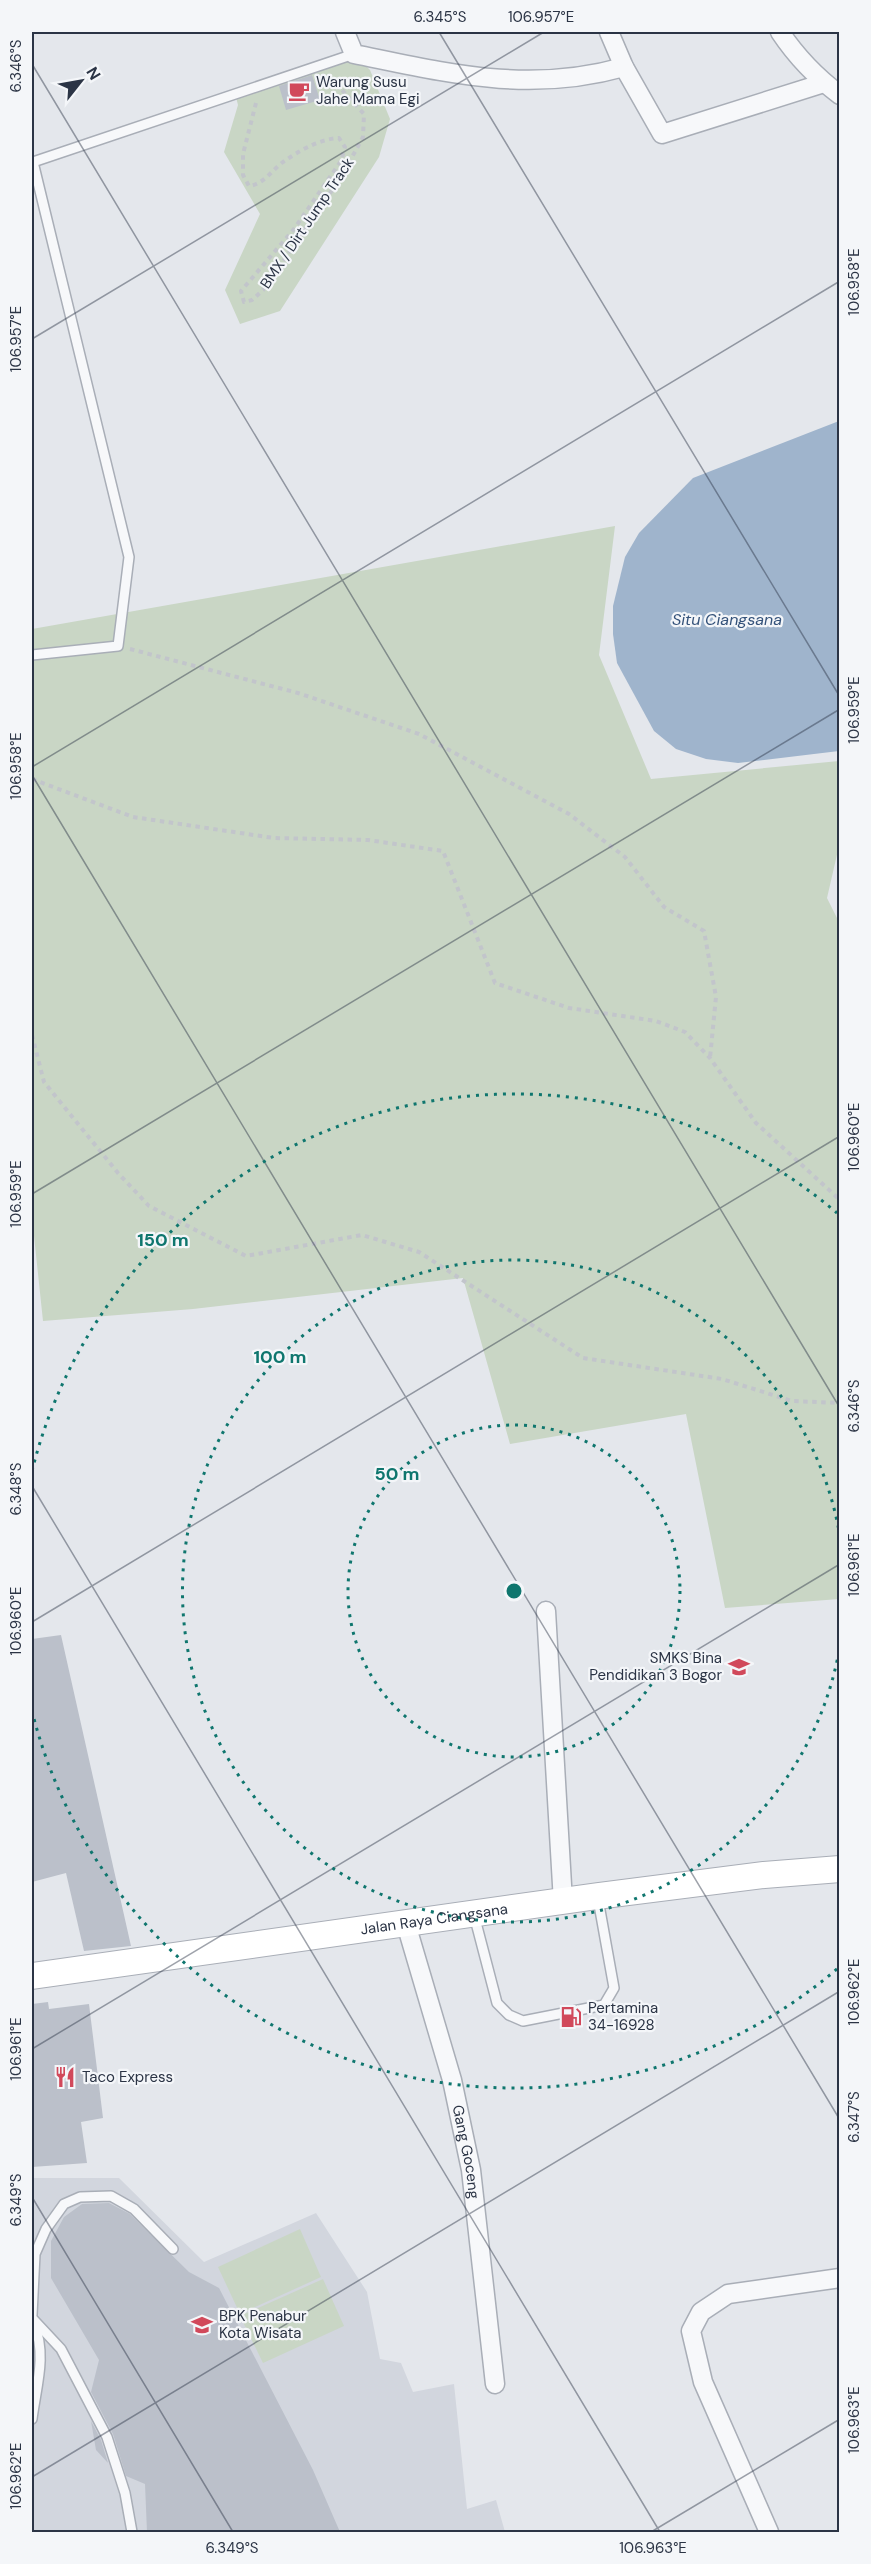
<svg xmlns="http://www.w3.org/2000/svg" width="871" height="2564" font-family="'DM Sans',sans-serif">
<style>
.built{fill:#d2d6de}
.green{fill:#c9d6c5}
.water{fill:#9fb4cc}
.building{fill:#bbc0ca}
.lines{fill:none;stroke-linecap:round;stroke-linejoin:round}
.lane-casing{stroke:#a9aeb7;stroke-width:12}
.street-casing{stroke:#a9aeb7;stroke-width:21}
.secondary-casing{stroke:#a9aeb7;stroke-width:28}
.path{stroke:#c2c5cb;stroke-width:4;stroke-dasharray:4.5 4.5;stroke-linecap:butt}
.lane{stroke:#f7f8fa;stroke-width:9}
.street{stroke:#f7f8fa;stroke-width:18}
.secondary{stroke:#fff;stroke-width:26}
.ticks{fill:none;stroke:#2b3445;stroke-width:1.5;stroke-opacity:0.45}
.ring{fill:none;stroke:#0f766e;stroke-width:3;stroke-dasharray:3 6}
.labels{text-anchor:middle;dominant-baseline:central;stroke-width:4.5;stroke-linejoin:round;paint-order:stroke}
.poi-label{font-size:15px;fill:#2b3445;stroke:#f4f6f9;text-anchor:start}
.street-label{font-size:15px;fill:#2b3445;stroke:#f4f6f9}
.water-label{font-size:16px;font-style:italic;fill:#34527a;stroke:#f4f6f9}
.centre{fill:#0f766e;stroke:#f4f6f9;stroke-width:3}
.ring-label{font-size:18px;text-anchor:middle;font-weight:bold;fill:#0f766e;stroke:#f4f6f9;stroke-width:4.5;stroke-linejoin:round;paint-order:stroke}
.neatline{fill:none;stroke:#2b3445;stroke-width:2}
.ticks-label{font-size:15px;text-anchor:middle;fill:#2b3445}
</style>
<rect width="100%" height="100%" fill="#e4e7ec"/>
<polygon class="built" points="32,2178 119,2178 204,2262 316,2213 367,2292 380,2359 401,2363 413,2392 454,2384 467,2509 496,2500 505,2532 32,2532"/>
<g class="green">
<polygon points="354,54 370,70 390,119 379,157 280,311 240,324 225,290 260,214 224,152 238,105 235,93"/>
<polygon points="615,526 599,655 651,779 839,761 839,846 827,898 840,924 839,1599 725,1608 686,1414 510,1444 463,1278 193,1309 43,1321 32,1217 32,629"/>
<polygon points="300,2229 321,2277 240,2314 218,2267"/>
<polygon points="323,2279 344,2326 263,2363 240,2316"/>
</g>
<polygon class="water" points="839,421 839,751 738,763 706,759 676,749 654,731 617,663 613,634 613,606 625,557 639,533 693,478"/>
<g class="building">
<polygon points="312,75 320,100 286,110 279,86"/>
<polygon points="61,1635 131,1946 84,1951 66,1873 32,1882 32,1639"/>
<polygon points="48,2002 49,2009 89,2004 103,2118 81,2122 87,2163 32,2167 32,2004"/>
<polygon points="109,2203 130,2214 189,2272 219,2288 313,2470 340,2532 147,2532 145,2484 126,2476 113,2434 91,2392 99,2360 51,2278 51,2241 64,2217 82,2204"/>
<polygon points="91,2421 101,2440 108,2463 96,2450"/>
</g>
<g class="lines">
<defs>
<g id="lane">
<polyline points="32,655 118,646 129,557 33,162 354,54"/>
<polyline points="474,1915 497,2003 509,2015 523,2021 604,2005 614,1988 598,1899"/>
<polyline points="32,2315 35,2254 46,2229 64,2204 80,2197 111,2196 134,2209 173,2249"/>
<polyline points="32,2318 61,2349 107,2437 125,2493 132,2532"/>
<path d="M 32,2419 C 36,2387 47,2355 34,2324"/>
</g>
<g id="street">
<path d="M 345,32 L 354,54 C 448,73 528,94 624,67"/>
<polyline points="609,32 624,67 662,134 824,83"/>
<path d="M 780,32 C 796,56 816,77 840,95"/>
<polyline points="546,1611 563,1902"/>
<path id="s1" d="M 406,1924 L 452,2080 L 471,2170 L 495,2384"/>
<polyline points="769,2532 703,2382 691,2331 701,2312 728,2294 840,2278"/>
</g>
<g id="secondary">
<path id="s2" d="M 32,1976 L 598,1896 L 764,1875 L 840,1869"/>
</g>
</defs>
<use href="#lane" class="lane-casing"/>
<use href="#street" class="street-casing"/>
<use href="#secondary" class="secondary-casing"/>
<g class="path">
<path d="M 256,103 L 243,154 L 243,175 L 249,186 C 264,184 271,171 283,162 C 299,151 319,139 339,138 L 345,147 L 341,161 L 294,229 L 241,291 L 244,302 L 252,300 L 263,290 L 337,183 L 356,150 L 363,137 L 364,114 L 331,78"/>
<polyline points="130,649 298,693 419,734 569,814 625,857 664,907 704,931 716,997 710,1058"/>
<polyline points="32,779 133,817 274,838 368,840 443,851 495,983 569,1008 656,1021 685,1032 710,1058 756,1123 840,1200"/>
<polyline points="32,1035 44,1082 118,1173 149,1206 246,1256 362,1235 419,1252 583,1358 722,1379 792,1401 840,1403"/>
</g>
<use href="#lane" class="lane"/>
<use href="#street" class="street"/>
<use href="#secondary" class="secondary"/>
</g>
<path class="ticks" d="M 439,32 L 840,697M 32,64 L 840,1408M 32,339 L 544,32M 32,767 L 840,281M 32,775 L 840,2120M 32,1194 L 840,709M 32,1486 L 660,2532M 32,1622 L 840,1136M 32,2049 L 840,1564M 32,2197 L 233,2532M 32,2477 L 840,1991M 651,2532 L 840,2419"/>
<g class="ring">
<circle cx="514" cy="1591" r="166"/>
<path d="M839 1651A331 331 0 1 1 839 1531"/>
<path d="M837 1969A497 497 0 0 1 32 1711M32 1471A497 497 0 0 1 837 1213"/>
</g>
<defs>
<symbol id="cafe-bare" viewBox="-9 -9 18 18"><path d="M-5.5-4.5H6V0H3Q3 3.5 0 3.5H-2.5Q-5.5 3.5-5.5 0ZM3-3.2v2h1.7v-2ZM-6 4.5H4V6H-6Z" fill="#d1495b" stroke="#f4f6f9" stroke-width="2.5" paint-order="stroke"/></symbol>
<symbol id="school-bare" viewBox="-9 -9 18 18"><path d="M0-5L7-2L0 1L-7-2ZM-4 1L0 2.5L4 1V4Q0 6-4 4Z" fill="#d1495b" stroke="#f4f6f9" stroke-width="2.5" paint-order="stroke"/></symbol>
<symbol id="fuel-bare" viewBox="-9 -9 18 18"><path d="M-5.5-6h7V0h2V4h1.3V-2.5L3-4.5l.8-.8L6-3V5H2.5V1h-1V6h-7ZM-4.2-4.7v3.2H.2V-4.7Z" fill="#d1495b" stroke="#f4f6f9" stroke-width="2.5" paint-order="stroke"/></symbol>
<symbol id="restaurant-bare" viewBox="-9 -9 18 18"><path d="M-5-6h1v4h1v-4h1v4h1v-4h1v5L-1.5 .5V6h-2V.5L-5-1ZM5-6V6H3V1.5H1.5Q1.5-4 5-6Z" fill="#d1495b" stroke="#f4f6f9" stroke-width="2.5" paint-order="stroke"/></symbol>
</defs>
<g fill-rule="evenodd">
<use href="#cafe-bare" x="284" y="76" width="30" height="30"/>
<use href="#school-bare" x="724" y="1652" width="30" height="30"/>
<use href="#fuel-bare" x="556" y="2002" width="30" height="30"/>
<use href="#restaurant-bare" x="50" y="2062" width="30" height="30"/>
<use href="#school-bare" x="187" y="2310" width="30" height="30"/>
</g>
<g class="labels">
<g class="poi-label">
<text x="316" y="82">Warung Susu<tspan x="316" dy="17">Jahe Mama Egi</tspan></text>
<text x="722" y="1658" text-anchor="end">SMKS Bina<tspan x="722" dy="17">Pendidikan 3 Bogor</tspan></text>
<text x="588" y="2008">Pertamina<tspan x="588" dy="17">34-16928</tspan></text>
<text x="82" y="2077">Taco Express</text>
<text x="219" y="2316">BPK Penabur<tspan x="219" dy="17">Kota Wisata</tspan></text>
</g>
<g class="street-label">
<text transform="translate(307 223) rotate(-56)">BMX / Dirt Jump Track</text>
<text stroke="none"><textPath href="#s2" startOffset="406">Jalan Raya Ciangsana</textPath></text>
<text stroke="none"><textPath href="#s1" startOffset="236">Gang Goceng</textPath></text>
</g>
<g class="water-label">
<text x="727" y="619">Situ Ciangsana</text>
</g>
</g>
<circle cx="514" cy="1591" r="9" class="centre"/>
<g class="ring-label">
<text x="163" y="1246">150 m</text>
<text x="280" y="1363">100 m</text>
<text x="397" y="1480">50 m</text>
</g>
<rect width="871" height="2564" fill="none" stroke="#f4f6f9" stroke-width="66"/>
<g transform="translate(81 81) rotate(59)" stroke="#f4f6f9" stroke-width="4.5" paint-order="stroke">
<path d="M0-4.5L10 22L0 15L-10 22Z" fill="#2b3445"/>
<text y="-9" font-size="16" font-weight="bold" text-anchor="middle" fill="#2b3445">N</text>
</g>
<rect x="33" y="33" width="805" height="2498" class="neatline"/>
<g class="ticks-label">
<text x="440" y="22">6.345°S</text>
<text x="541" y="22">106.957°E</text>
<text transform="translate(16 66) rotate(-90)" y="5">6.346°S</text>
<text transform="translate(854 282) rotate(-90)" y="5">106.958°E</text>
<text transform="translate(16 339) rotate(-90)" y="5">106.957°E</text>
<text transform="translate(854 710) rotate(-90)" y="5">106.959°E</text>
<text transform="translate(16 766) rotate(-90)" y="5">106.958°E</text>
<text transform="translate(854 1137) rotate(-90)" y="5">106.960°E</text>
<text transform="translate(16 1194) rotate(-90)" y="5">106.959°E</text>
<text transform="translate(854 1406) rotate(-90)" y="5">6.346°S</text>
<text transform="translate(16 1489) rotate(-90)" y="5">6.348°S</text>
<text transform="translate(854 1565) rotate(-90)" y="5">106.961°E</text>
<text transform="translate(16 1621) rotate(-90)" y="5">106.960°E</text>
<text transform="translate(854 1992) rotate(-90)" y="5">106.962°E</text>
<text transform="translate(16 2049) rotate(-90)" y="5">106.961°E</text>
<text transform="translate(854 2117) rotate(-90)" y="5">6.347°S</text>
<text transform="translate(16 2200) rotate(-90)" y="5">6.349°S</text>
<text transform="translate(854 2420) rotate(-90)" y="5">106.963°E</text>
<text transform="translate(16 2476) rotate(-90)" y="5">106.962°E</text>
<text x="232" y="2553">6.349°S</text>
<text x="653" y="2553">106.963°E</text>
</g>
</svg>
